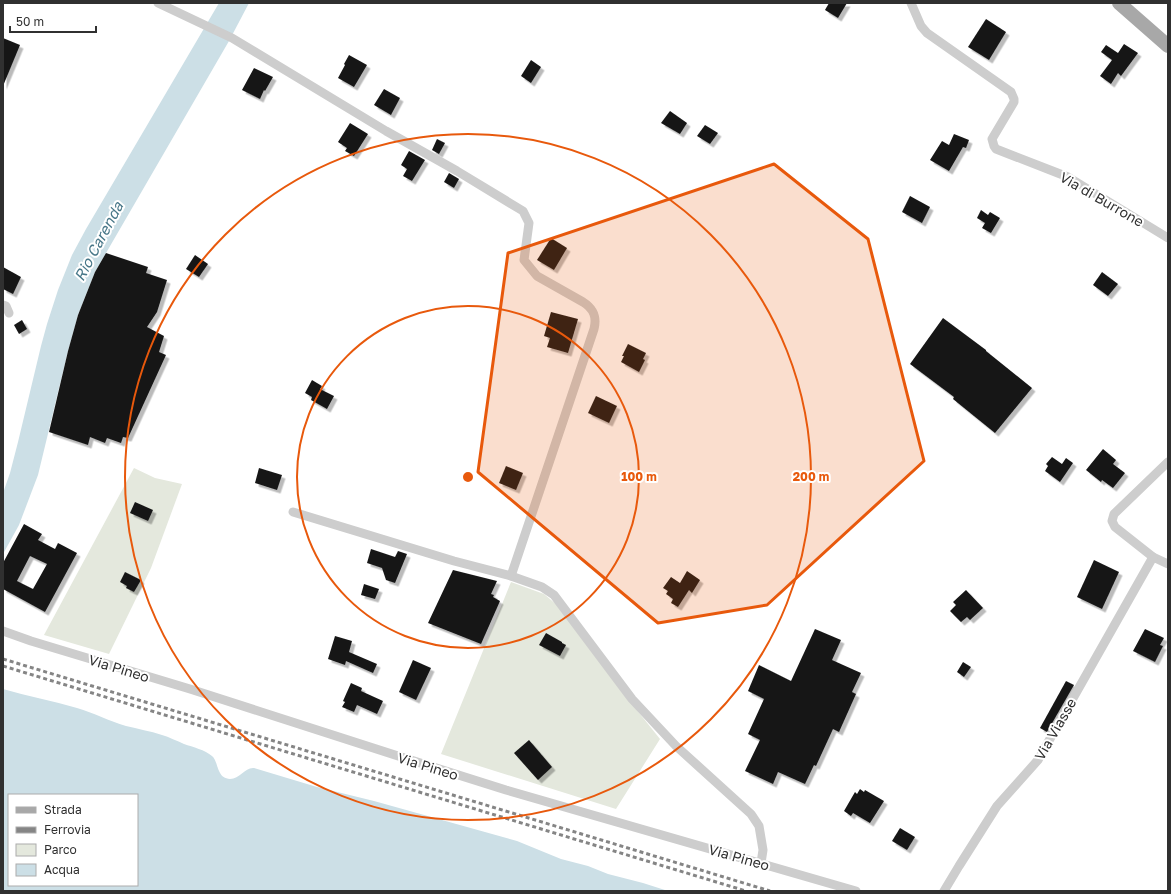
<svg xmlns="http://www.w3.org/2000/svg" width="1171" height="894" font-family="'Golos Text',sans-serif">
<style>
.green{fill:#e4e8dd}
.water{fill:#ccdfe6;fill-rule:evenodd}
.building{fill:#171717;fill-rule:evenodd;filter:url(#shadow)}
.lines{fill:none;stroke-linecap:round;stroke-linejoin:round}
.street{stroke:#cdcdcd;stroke-width:9}
.primary{stroke:#a8a8a8;stroke-width:14}
.rail{stroke:#858585;stroke-width:3;stroke-dasharray:4 3;stroke-linecap:butt}
.marked{fill:#e8590c;fill-opacity:0.2;stroke:#e8590c;stroke-width:3;stroke-linejoin:round}
.ring{fill:none;stroke:#e8590c;stroke-width:2}
.labels{text-anchor:middle;dominant-baseline:central;stroke-width:4;stroke-linejoin:round;paint-order:stroke}
.street-label{font-size:14px;fill:#303030;stroke:#fff}
.water-label{font-size:15px;font-style:italic;fill:#487788;stroke:#fff}
.centre{fill:#e8590c;stroke:#fff;stroke-width:2}
.ring-label{font-size:12px;text-anchor:middle;font-weight:bold;fill:#e8590c;stroke:#fff;stroke-width:4;stroke-linejoin:round;paint-order:stroke}
</style>
<defs>
<filter id="shadow"><feDropShadow dx="3.5" dy="3.5" stdDeviation="0" flood-color="#0004"/></filter>
</defs>
<rect width="100%" height="100%" fill="#fff"/>
<g class="green">
<polygon points="134,468 155,478 182,484 151,568 109,654 44,635"/>
<polygon points="511,582 544,594 557,605 636,709 660,739 616,809 441,754"/>
</g>
<g class="water">
<polygon points="219,3 249,3 229,41 95,272 78,315 68,351 38,475 19,525 3,554 3,493 10,473 18,442 41,346 47,324 58,290 72,255 86,229"/>
<path d="M 3,689 C 27,696 53,701 77,708 C 94,713 109,721 126,726 C 138,729 150,731 162,735 C 169,737 177,741 184,744 C 193,747 205,750 212,756 C 219,762 216,778 230,779 C 240,779 245,767 254,768 L 317,787 L 374,801 L 517,841 L 561,859 L 588,866 L 608,874 L 643,883 L 668,891 L 3,891 ZM 9,795 L 137,795 L 137,885 L 9,885 Z"/>
</g>
<g class="building">
<polygon points="829,3 847,3 838,18 825,10"/>
<polygon points="986,19 1006,32 989,60 968,47"/>
<polygon points="3,38 20,45 3,86"/>
<polygon points="1124,44 1138,53 1121,76 1118,73 1111,84 1100,76 1112,60 1101,52 1106,45 1118,53"/>
<polygon points="349,55 367,65 354,87 338,78 345,65 344,64"/>
<polygon points="531,60 541,67 531,83 521,76"/>
<polygon points="254,68 273,77 265,91 264,90 260,99 242,90"/>
<polygon points="384,89 400,98 391,115 374,105"/>
<polygon points="670,111 687,123 680,134 661,123"/>
<polygon points="350,123 368,134 354,156 345,151 347,148 338,142"/>
<polygon points="705,125 718,133 710,144 697,136"/>
<polygon points="954,134 969,140 966,148 963,147 949,171 930,160 942,141 949,145"/>
<polygon points="437,139 445,143 439,154 432,150"/>
<polygon points="409,151 425,160 412,181 403,176 407,169 401,165"/>
<polygon points="449,173 459,179 454,188 444,182"/>
<polygon points="910,196 930,207 922,223 902,212"/>
<polygon points="981,210 988,215 990,212 1000,218 991,233 982,228 985,223 977,218"/>
<polygon points="551,238 567,248 554,270 537,260"/>
<polygon points="106,253 148,267 146,273 167,280 157,312 147,327 164,336 159,352 166,355 128,438 123,437 121,443 107,438 105,443 90,437 88,445 49,432 68,351 78,315 95,272"/>
<polygon points="195,255 208,264 199,277 186,269"/>
<polygon points="3,267 21,277 13,294 3,289"/>
<polygon points="1102,272 1118,284 1108,296 1093,285"/>
<polygon points="551,312 578,319 568,353 547,347 550,338 544,336"/>
<polygon points="943,318 986,350 986,351 1032,388 995,433 953,399 954,397 910,364"/>
<polygon points="22,320 27,329 19,334 14,325"/>
<polygon points="628,344 646,353 643,359 645,360 639,372 621,362 624,356 622,356"/>
<polygon points="312,380 322,386 320,389 334,396 327,409 311,400 312,397 305,393"/>
<polygon points="596,396 617,406 609,423 588,413"/>
<polygon points="1103,449 1116,460 1113,464 1125,473 1113,488 1102,480 1101,482 1086,470"/>
<polygon points="1052,457 1062,464 1066,458 1073,463 1060,482 1045,471 1048,466 1046,464"/>
<polygon points="506,466 523,473 516,490 499,483"/>
<polygon points="259,468 282,475 277,490 255,483"/>
<polygon points="135,502 153,510 148,521 130,513"/>
<path d="M 24,524 L 42,534 L 38,540 L 55,549 L 58,543 L 77,553 L 45,612 L 3,589 L 3,563 ZM 30,556 L 47,564 L 33,589 L 17,581 Z"/>
<polygon points="371,549 395,557 398,551 407,554 395,583 386,580 382,568 367,563"/>
<polygon points="1094,560 1119,572 1102,609 1077,597"/>
<polygon points="453,570 497,581 491,594 494,595 493,597 500,601 481,644 428,623"/>
<polygon points="687,571 700,580 692,593 689,590 678,607 671,603 673,599 666,594 668,591 663,588 671,577 680,583"/>
<polygon points="125,572 141,580 134,592 126,588 127,586 120,582"/>
<polygon points="364,584 379,589 375,599 361,595"/>
<polygon points="966,590 983,608 970,620 967,617 961,622 950,611 956,605 953,602"/>
<polygon points="815,629 841,640 832,660 861,673 852,692 856,694 839,732 833,729 816,766 814,765 805,784 778,772 773,784 745,771 760,740 748,734 764,699 748,691 759,665 791,681"/>
<polygon points="1145,629 1164,638 1160,645 1163,646 1155,662 1133,651"/>
<polygon points="546,633 562,642 562,643 566,645 560,656 539,645"/>
<polygon points="335,636 352,641 349,652 377,664 373,673 346,661 345,665 328,659"/>
<polygon points="413,660 431,668 416,700 399,692"/>
<polygon points="963,662 971,667 964,677 957,672"/>
<polygon points="1066,681 1074,685 1047,732 1040,728"/>
<polygon points="351,683 362,688 361,691 383,701 377,714 357,705 354,712 342,707 345,702 343,701"/>
<polygon points="529,740 552,767 538,780 514,753"/>
<polygon points="860,789 864,792 865,790 884,801 870,823 853,813 851,816 844,811 855,792 857,794"/>
<polygon points="900,828 915,837 907,850 892,841"/>
</g>
<g class="lines">
<g class="street">
<path d="M 158,3 L 232,38 L 386,131 L 457,171 L 523,211 L 529,223 L 524,260 L 537,276 L 583,302 C 594,309 597,317 594,329 L 511,576 L 542,587 L 554,595 L 632,699 L 676,746 L 751,814 L 759,826 L 763,850 L 761,863"/>
<polyline points="911,3 921,26 927,33 1011,92 1014,99 1014,102 992,139 994,146 996,149 1068,177 1168,238"/>
<polyline points="3,305 6,306 9,313"/>
<polyline points="1168,462 1114,514 1112,521 1115,527 1153,557 1168,564"/>
<polyline points="293,512 454,561 511,576"/>
<polyline points="3,631 31,641 190,689 395,755 506,790 856,891"/>
<polyline points="944,891 959,866 997,806 1038,760 1153,557"/>
</g>
<polyline class="primary" points="1119,3 1168,46"/>
<g class="rail">
<polyline points="3,659 770,891"/>
<polyline points="3,666 746,891"/>
</g>
</g>
<path class="marked" d="M 774,164 L 868,239 L 924,461 L 767,605 L 658,623 L 478,472 L 508,253 Z"/>
<g class="ring">
<circle cx="468" cy="477" r="171"/>
<circle cx="468" cy="477" r="343"/>
</g>
<g class="labels">
<g class="street-label">
<text transform="translate(1102 199) rotate(30)">Via di Burrone</text>
<text transform="translate(119 668) rotate(17)">Via Pineo</text>
<text transform="translate(1055 729) rotate(-60)">Via Viasse</text>
<text transform="translate(428 766) rotate(17)">Via Pineo</text>
<text transform="translate(739 857) rotate(16)">Via Pineo</text>
</g>
<g class="water-label">
<text transform="translate(98 241) rotate(-62)">Rio Carenda</text>
</g>
</g>
<circle cx="468" cy="477" r="6" class="centre"/>
<g class="ring-label">
<text x="639" y="481">100 m</text>
<text x="811" y="481">200 m</text>
</g>
<rect width="1171" height="894" fill="none" stroke="#303030" stroke-width="8"/>
<rect x="8" y="794" width="130" height="92" fill="#ffffff" stroke="#acacac"/>
<rect x="16" y="807" width="20" height="6" fill="#a8a8a8" stroke="#acacac"/>
<text x="44" y="814" font-size="12" fill="#303030">Strada</text>
<rect x="16" y="827" width="20" height="6" fill="#858585" stroke="#acacac"/>
<text x="44" y="834" font-size="12" fill="#303030">Ferrovia</text>
<rect x="16" y="844" width="20" height="12" fill="#e4e8dd" stroke="#acacac"/>
<text x="44" y="854" font-size="12" fill="#303030">Parco</text>
<rect x="16" y="864" width="20" height="12" fill="#ccdfe6" stroke="#acacac"/>
<text x="44" y="874" font-size="12" fill="#303030">Acqua</text>
<path d="M10 26v6h86v-6" fill="none" stroke="#303030" stroke-width="2"/>
<text x="16" y="26" font-size="12" fill="#303030" stroke="#ffffff" stroke-width="3" paint-order="stroke">50 m</text>
</svg>
